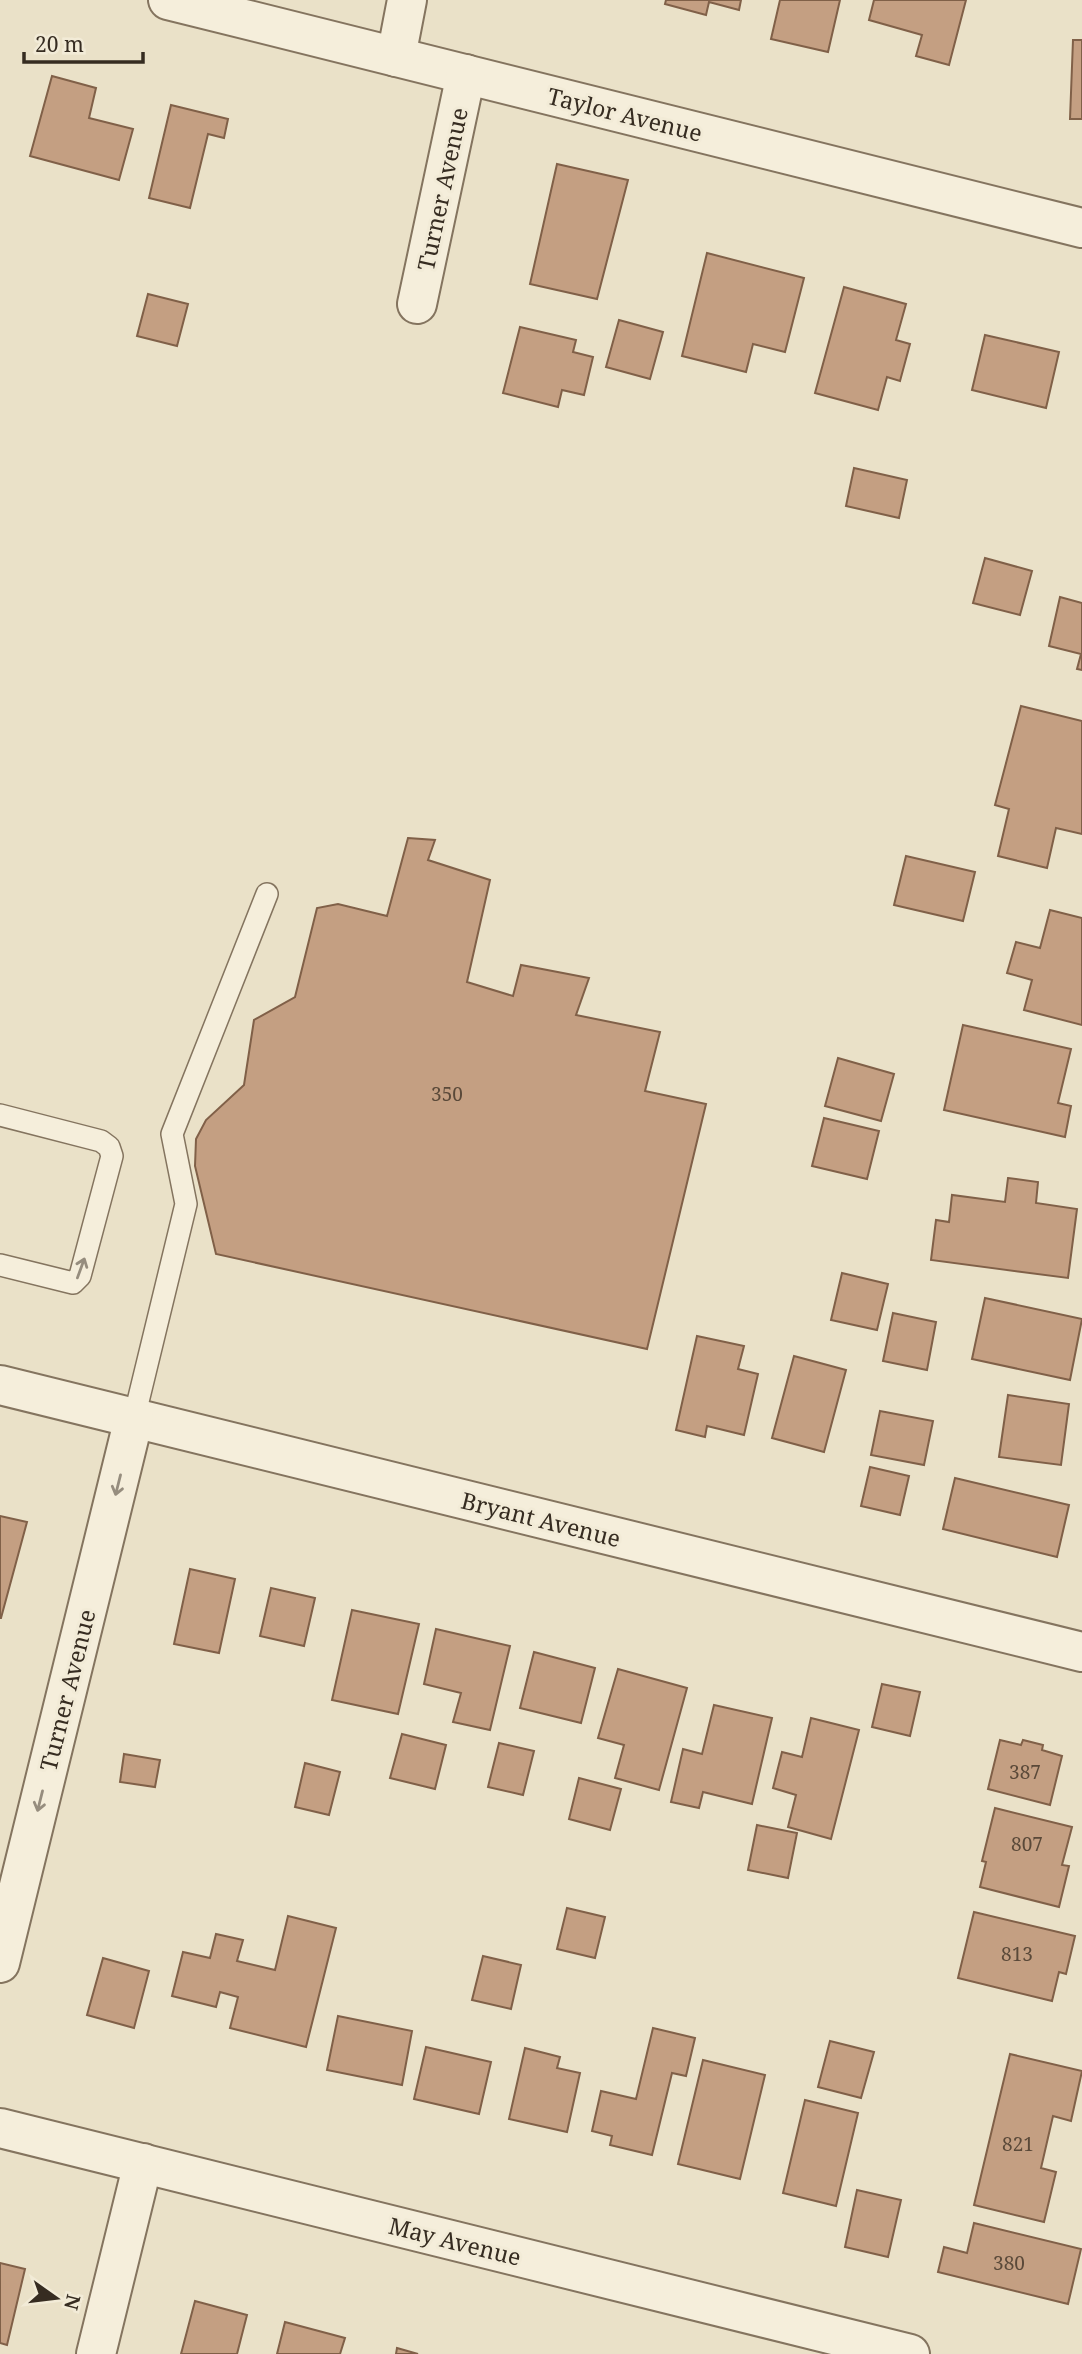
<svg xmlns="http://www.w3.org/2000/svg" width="1082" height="2354" font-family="'Noto Serif',serif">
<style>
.building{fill:#c49f82;stroke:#806048;stroke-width:2}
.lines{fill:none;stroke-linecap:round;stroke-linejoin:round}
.lane-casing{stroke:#84745f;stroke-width:24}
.street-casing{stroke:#84745f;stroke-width:42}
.lane{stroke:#f5eedb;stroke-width:21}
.street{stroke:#f5eedb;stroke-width:38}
.oneway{stroke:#968d7e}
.labels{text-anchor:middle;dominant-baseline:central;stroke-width:6;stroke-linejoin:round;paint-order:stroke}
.number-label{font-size:19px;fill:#5a4939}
.street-label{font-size:23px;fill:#362c21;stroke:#f2ebd7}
</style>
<rect width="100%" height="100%" fill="#eae1c8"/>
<g class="building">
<polygon points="666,0 741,0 739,10 709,2 706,15 665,4"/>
<polygon points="780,0 840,0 828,52 771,39"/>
<polygon points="874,0 966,0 949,65 916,56 922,35 869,20"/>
<polygon points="1073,40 1082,40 1082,119 1070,119"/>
<polygon points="52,76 96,88 89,118 133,129 119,180 30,156"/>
<polygon points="171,105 228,119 224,138 208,134 190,208 149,198"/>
<polygon points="557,164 628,180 597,299 530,284"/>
<polygon points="707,253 804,278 785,352 753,344 746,372 682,356"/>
<polygon points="844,287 906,304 896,340 910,344 900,381 887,377 878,410 815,393"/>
<polygon points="148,294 188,304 177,346 137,336"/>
<polygon points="619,320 663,332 650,379 606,367"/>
<polygon points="520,327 576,340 573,352 593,357 584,395 562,390 558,407 503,393"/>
<polygon points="985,335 1059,352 1046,408 972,390"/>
<polygon points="854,468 907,480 899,518 846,506"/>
<polygon points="985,558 1032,571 1020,615 973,603"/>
<polygon points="1060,597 1082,603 1082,670 1077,669 1081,654 1049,646"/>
<polygon points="1021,706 1082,721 1082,834 1056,828 1047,868 998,856 1009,809 995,805"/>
<polygon points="408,838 435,840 428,860 490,880 467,982 513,996 521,965 589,978 576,1015 660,1032 645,1091 706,1104 647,1349 216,1254 195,1166 196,1139 206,1120 244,1085 254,1020 295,997 317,908 338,904 387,916"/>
<polygon points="906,856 975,872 963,921 894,905"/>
<polygon points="1050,910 1082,918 1082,1025 1024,1010 1032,980 1007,973 1016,942 1040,948"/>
<polygon points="963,1025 1071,1049 1058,1103 1071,1106 1065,1137 944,1110"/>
<polygon points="838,1058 894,1074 881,1121 825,1106"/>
<polygon points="824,1118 879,1131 867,1179 812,1166"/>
<polygon points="1008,1178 1038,1182 1036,1203 1077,1209 1068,1278 931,1260 936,1220 949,1222 952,1195 1005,1202"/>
<polygon points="842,1273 888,1284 877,1330 831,1320"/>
<polygon points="985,1298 1082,1319 1070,1380 972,1359"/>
<polygon points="893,1313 936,1322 927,1370 883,1361"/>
<polygon points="697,1336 744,1346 738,1369 758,1374 744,1435 707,1426 705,1437 676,1430"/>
<polygon points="794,1356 846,1370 824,1452 772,1438"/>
<polygon points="1008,1395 1069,1404 1061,1465 999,1457"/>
<polygon points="880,1411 933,1421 924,1465 871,1455"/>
<polygon points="870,1467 909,1476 900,1515 861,1506"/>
<polygon points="955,1478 1069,1505 1057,1557 943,1529"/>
<polygon points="0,1516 27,1522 1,1618 0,1618"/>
<polygon points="190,1569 235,1579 219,1653 174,1644"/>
<polygon points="271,1588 315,1598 304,1646 260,1636"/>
<polygon points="352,1610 419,1624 398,1714 332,1700"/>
<polygon points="436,1629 510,1646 490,1730 453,1722 461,1693 424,1684"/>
<polygon points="534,1652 595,1668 581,1723 520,1708"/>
<polygon points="618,1669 687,1688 659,1790 615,1778 624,1745 598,1738"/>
<polygon points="882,1684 920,1692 910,1736 872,1727"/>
<polygon points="714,1705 772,1718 752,1804 703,1792 699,1808 671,1802 683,1749 702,1754"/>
<polygon points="811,1718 859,1730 831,1839 788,1827 796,1795 773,1788 782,1752 802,1757"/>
<polygon points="402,1734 446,1745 435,1789 390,1778"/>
<polygon points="1000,1740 1021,1745 1023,1740 1043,1745 1042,1750 1062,1756 1050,1805 988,1789"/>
<polygon points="499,1743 534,1751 523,1795 488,1787"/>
<polygon points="124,1754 160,1760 155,1787 120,1782"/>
<polygon points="305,1763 340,1772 329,1815 295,1807"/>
<polygon points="579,1778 621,1789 610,1830 569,1819"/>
<polygon points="995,1808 1072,1827 1062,1865 1069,1866 1059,1907 980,1887 986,1862 982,1861"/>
<polygon points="757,1825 797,1833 788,1878 748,1870"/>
<polygon points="567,1908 605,1917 595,1958 557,1949"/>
<polygon points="974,1912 1075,1936 1066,1974 1059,1972 1052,2001 958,1978"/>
<polygon points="288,1916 336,1928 306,2047 230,2028 238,1997 220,1992 216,2007 172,1996 183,1952 210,1958 216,1934 243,1940 237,1961 275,1970"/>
<polygon points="483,1956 521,1965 511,2009 472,2000"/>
<polygon points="103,1958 149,1971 134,2028 87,2015"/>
<polygon points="338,2016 412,2031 402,2085 327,2070"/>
<polygon points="653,2028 695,2038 686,2076 672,2073 652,2155 610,2145 612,2136 592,2131 601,2091 636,2099"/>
<polygon points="830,2041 874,2052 861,2098 818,2087"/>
<polygon points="426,2047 491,2062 479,2114 414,2099"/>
<polygon points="525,2048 560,2057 557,2068 580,2073 567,2132 509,2119"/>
<polygon points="1010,2054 1082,2071 1071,2121 1053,2116 1041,2168 1056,2172 1044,2222 974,2205"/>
<polygon points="703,2060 765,2075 740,2179 678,2164"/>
<polygon points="805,2100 858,2113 836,2206 783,2193"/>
<polygon points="857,2190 901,2200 888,2257 845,2247"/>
<polygon points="974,2223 1081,2249 1068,2304 938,2272 944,2247 967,2253"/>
<polygon points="0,2263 25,2269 7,2345 0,2343"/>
<polygon points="195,2301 247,2315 237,2354 181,2354"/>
<polygon points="285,2322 345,2338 340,2354 277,2354"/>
<polygon points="397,2348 418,2354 396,2354"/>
</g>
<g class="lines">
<defs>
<g id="lane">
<polyline points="0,1115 101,1141 109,1147 112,1156 80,1276 73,1283 0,1265"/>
<polyline points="134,1418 186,1204 172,1134 267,894"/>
</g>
<g id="street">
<polyline points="168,0 1082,228"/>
<polyline points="396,57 407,0"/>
<polyline points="417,304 466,74"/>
<polyline points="0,1385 1082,1652"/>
<polyline points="0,1963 134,1418"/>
<polyline points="0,2128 910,2354"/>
<polyline points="96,2354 143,2163"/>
</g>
</defs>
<use href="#lane" class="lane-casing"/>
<use href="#street" class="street-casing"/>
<use href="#lane" class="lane"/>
<use href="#street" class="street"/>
</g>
<defs><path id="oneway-shaft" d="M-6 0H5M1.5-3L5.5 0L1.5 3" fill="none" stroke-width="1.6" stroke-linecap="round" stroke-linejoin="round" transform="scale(1.75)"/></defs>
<g class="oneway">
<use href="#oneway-shaft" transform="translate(81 1268) rotate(-70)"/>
<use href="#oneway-shaft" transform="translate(118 1485) rotate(104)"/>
<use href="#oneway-shaft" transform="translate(40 1801) rotate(104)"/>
</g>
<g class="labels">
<g class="number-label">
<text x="447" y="1094">350</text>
<text x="1025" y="1772">387</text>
<text x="1027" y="1844">807</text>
<text x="1017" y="1954">813</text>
<text x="1018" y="2144">821</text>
<text x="1009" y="2263">380</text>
</g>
<g class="street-label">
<text transform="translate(625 114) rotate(14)">Taylor Avenue</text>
<text transform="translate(442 189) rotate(-78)">Turner Avenue</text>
<text transform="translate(541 1519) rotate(14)">Bryant Avenue</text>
<text transform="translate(67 1690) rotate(-76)">Turner Avenue</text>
<text transform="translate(455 2241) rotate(14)">May Avenue</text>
</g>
</g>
<g transform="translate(56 2298) rotate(104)" stroke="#f2ebd7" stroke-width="5" paint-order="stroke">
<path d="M0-5L12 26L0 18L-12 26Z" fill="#362c21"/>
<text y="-10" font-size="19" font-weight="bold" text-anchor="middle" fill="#362c21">N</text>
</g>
<path d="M24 52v10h119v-10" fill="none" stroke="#362c21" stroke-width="3.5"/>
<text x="35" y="52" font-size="21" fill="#362c21" stroke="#f2ebd7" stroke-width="5" paint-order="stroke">20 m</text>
</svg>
